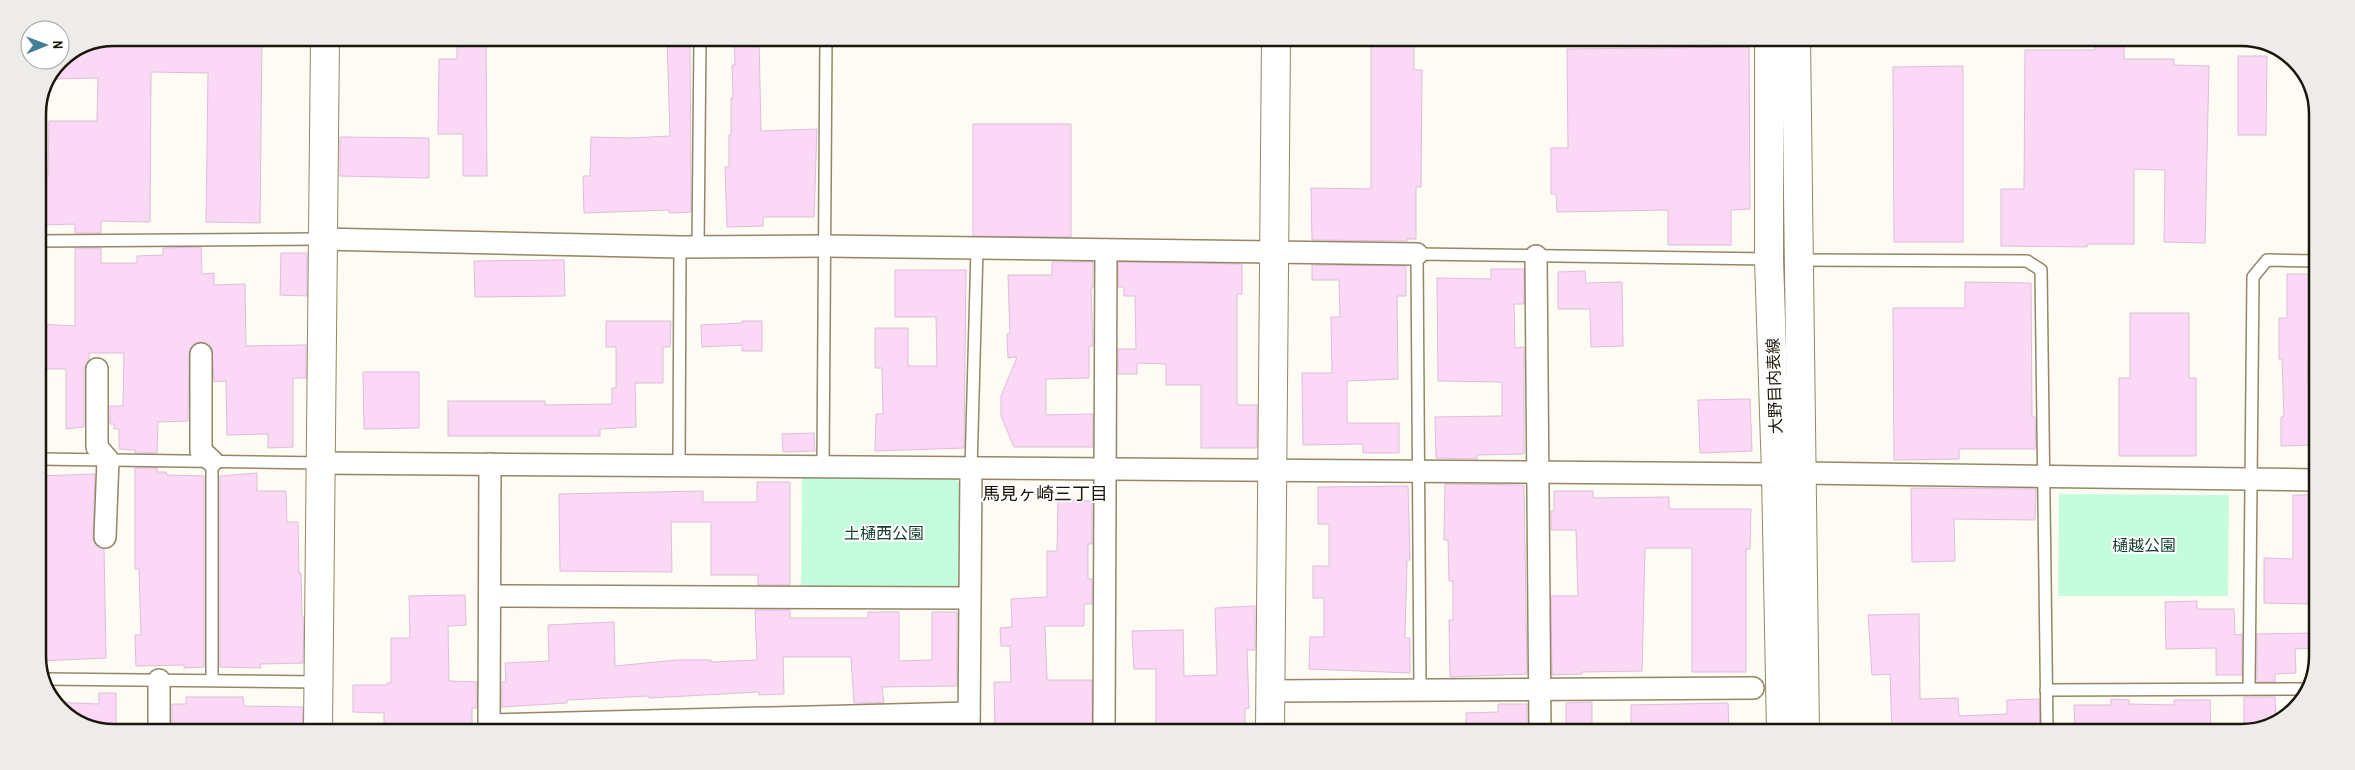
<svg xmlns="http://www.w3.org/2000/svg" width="2355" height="770" font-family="'Archivo Narrow','Noto Sans JP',sans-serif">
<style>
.green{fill:#c6fcde}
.building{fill:#fcd8f7;stroke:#dcbed8}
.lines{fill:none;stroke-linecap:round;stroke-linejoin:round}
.lane-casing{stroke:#938766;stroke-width:14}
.street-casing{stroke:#938766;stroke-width:24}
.secondary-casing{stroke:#938766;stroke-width:30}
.lane{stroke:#fff;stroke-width:11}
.street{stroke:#fff;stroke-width:21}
.secondary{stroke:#fff;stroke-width:28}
.labels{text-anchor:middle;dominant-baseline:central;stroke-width:4;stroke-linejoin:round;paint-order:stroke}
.street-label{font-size:16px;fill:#1a1609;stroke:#fff}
.park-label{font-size:16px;fill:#113e2a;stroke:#fff}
.neighbourhood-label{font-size:18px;fill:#1a1609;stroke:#fff}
.rim{fill:none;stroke:#1a1609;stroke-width:2.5}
</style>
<rect width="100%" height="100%" fill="#fefbf4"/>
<g class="green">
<polygon points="802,478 955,479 966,490 965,589 801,587"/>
<polygon points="2059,494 2229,495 2228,596 2058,596"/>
</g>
<g class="building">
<polygon points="114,38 262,38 260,223 206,222 208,73 151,72 150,222 101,221 101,233 75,233 75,224 45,225 43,177 48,176 49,121 97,121 98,78 52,79 60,60"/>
<polygon points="457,38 486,38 487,176 463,176 463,134 438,134 439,59 457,59"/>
<polygon points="667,38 690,38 691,212 669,213 669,210 584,213 583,176 590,176 591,137 630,138 670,136"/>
<polygon points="734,38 759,38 761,131 817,129 814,217 763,217 763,226 727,227 725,167 729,167 729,135 731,135 731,98 733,98 732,65 735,65"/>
<polygon points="1371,45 1414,45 1414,70 1422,70 1421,187 1416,187 1416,239 1407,239 1407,241 1312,240 1311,188 1371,189"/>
<polygon points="2095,46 2124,46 2124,59 2174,59 2174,65 2209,66 2205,243 2164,242 2165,170 2134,169 2134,244 2087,244 2087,247 2001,246 2001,189 2024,189 2025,50 2095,50"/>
<polygon points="1749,47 1750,209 1731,210 1731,245 1668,245 1668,210 1557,212 1556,194 1551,194 1551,148 1568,148 1567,49"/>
<polygon points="2238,56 2267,56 2266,135 2238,135"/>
<polygon points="1963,66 1963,242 1894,242 1893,67"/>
<polygon points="973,124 1071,124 1071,237 973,236"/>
<polygon points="340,137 429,138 429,178 340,176"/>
<polygon points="201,247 202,274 214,273 214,285 245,284 246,346 306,345 306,378 293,378 293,447 268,448 268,434 227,435 226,381 214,382 212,348 208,343 201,342 194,343 189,354 188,421 158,422 157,453 135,453 135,450 119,449 119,429 114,429 114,424 110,424 110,406 123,406 124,353 89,353 89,360 84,369 84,427 66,429 66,369 38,369 38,324 75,326 75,248 101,248 101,263 137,263 137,256 163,255 163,248"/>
<polygon points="281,253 307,253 307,296 280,295"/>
<polygon points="564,260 565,296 475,297 474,261"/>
<polygon points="1052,262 1093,262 1093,288 1091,288 1093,346 1089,346 1089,378 1046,379 1046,415 1093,414 1093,447 1014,447 1001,416 1001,396 1017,357 1008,358 1007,334 1010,334 1008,275 1052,275"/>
<polygon points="1118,262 1242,264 1242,294 1237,294 1237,405 1257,405 1257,448 1201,448 1201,385 1166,385 1166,364 1137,363 1137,374 1118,374 1118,349 1136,349 1135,296 1124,296 1124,287 1118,287"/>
<polygon points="1312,265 1406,266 1406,296 1397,296 1398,379 1347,381 1347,423 1399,423 1399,453 1363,453 1363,444 1303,445 1302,373 1332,373 1331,317 1340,317 1339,280 1312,280"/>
<polygon points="1491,269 1524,269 1524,304 1514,304 1515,348 1524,347 1524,454 1477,455 1477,459 1436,458 1435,417 1502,416 1502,382 1438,381 1437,278 1491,279"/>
<polygon points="895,270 966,270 964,448 875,451 876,414 883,414 882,368 875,368 875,328 908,328 908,366 937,366 936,317 895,317"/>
<polygon points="1585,271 1586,283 1622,282 1623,346 1591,347 1590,309 1558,309 1558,272"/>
<polygon points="2287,274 2317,274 2316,305 2309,305 2308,382 2316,382 2316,445 2281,446 2281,417 2284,417 2282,359 2279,359 2279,318 2287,318"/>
<polygon points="1965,282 2031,283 2032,417 2035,417 2036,449 1959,449 1959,459 1894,460 1893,308 1965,308"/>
<polygon points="2130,313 2189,313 2189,378 2196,378 2196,456 2119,456 2119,378 2130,378"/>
<polygon points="606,321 671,321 670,347 663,347 663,383 635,383 636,427 600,429 600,436 448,436 448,401 545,401 545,405 612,404 612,388 616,388 616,347 606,347"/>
<polygon points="742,321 762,321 762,351 742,351 742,345 702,347 701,325 742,323"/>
<polygon points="363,372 419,372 419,428 364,429"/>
<polygon points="1750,399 1752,451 1700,453 1698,400"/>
<polygon points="814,433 815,451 783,452 782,434"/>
<polygon points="135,468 157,468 157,472 166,472 167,475 204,476 204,667 184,668 184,665 136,666 135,635 141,635 139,569 135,569"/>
<polygon points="257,473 257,491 286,491 287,522 298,522 299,573 301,573 302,617 304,617 303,663 260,664 261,668 220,667 220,476"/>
<polygon points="95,474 93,537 94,543 104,549 106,658 38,661 38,476"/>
<polygon points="757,482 790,482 790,585 758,585 758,575 711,575 711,522 671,522 672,572 560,571 559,494 703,491 703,502 757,502"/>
<polygon points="1445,484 1524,485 1527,674 1450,677 1449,620 1453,620 1453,581 1449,581 1448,540 1444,540"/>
<polygon points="1408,486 1410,560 1407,560 1405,638 1410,638 1410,673 1309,669 1310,637 1324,637 1324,598 1313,598 1313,566 1329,566 1329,524 1318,524 1318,487"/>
<polygon points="1911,488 2036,489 2035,520 1954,519 1955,561 1912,562"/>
<polygon points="1554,491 1593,491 1593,498 1669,497 1669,509 1751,509 1750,549 1746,549 1746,672 1692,672 1692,548 1645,548 1642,671 1582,672 1582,674 1552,675 1551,596 1578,596 1576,530 1551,530 1551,511 1554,511"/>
<polygon points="2293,495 2316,495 2315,604 2264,603 2264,558 2293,559"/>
<polygon points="1058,500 1092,501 1092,544 1088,544 1088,579 1092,579 1092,604 1084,604 1084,626 1045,626 1047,680 1092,680 1092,731 995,731 994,682 1011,682 1010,646 1001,646 1000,628 1012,627 1011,599 1047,597 1047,551 1057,551"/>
<polygon points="465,595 466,625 448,626 449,681 477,682 477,708 472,708 472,730 384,730 384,713 353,712 353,685 387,685 387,683 391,683 391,638 410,638 409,596"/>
<polygon points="2197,601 2197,609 2234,609 2235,635 2242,634 2242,675 2216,675 2216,648 2166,649 2165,602"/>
<polygon points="1255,606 1255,650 1247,650 1249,708 1245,709 1245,731 1156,731 1156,669 1134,669 1132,631 1183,630 1184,676 1217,675 1215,608"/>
<polygon points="755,610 790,610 790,618 868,618 868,612 899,612 899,661 932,660 932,612 957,612 957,686 882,687 884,703 854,703 851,657 783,657 784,694 759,695 759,692 649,698 649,696 567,700 567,703 502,707 502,682 506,682 505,663 549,661 548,625 614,622 615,666 677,660 711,660 711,662 757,660"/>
<polygon points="1919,614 1920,699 1958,698 1959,716 2007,714 2007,700 2039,699 2040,732 1892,732 1890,674 1872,675 1868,615"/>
<polygon points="2315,633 2315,648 2295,649 2296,673 2275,674 2275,682 2257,682 2257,634"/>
<polygon points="99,693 116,693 116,730 94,730 53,702 99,704"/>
<polygon points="186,697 243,697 244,706 303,707 302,730 172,730 172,704 186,704"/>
<polygon points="2244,697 2275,697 2276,721 2244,732"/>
<polygon points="2111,699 2129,700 2129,704 2174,705 2174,700 2210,700 2211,732 2075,732 2074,705 2111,705"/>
<polygon points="1592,702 1592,732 1566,732 1566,703"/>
<polygon points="1728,703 1729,732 1631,732 1631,705"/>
<polygon points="1498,704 1527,704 1527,732 1466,732 1466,713 1498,712"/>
</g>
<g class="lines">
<defs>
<g id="lane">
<polyline points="38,241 321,239"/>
<polyline points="698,246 700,38"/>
<polyline points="1798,260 2027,261 2041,270 2047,732"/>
<polyline points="38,459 320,463"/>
<polyline points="212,461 212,679"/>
<polyline points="679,466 680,247"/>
<polyline points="823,467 826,38"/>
<polyline points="971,469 977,249"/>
<polyline points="44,679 318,682"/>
<polyline points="2249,689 2253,277 2267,260 2317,261"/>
<polyline points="1420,690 1417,254 1769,259"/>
<polyline points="2046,690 2306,689"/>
</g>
<g id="street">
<polyline points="321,239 680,247 824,246 1417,254"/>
<polyline points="1536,256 1540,732"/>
<polyline points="201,354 201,451 212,461"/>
<polyline points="97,369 97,447 108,460 105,537"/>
<polyline points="320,463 1776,474"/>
<polyline points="1801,473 2316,480"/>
<polyline points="490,596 969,598"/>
<polyline points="1270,691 1753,688"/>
<polyline points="489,725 969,713"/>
<polyline points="159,730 159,680"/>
<polyline points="489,730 490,464"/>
<polyline points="969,731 971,469"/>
<polyline points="1104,731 1106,250"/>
</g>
<g id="secondary">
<polyline points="1769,40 1769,259 1776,474 1781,732"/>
<polyline points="1796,40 1805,732"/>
<polyline points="318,730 325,38"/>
<polyline points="1270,731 1276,39"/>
</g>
</defs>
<use href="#lane" class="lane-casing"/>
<use href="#street" class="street-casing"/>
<use href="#secondary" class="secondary-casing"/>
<use href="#lane" class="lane"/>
<use href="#street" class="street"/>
<use href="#secondary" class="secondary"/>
</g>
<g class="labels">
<g class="street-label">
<text transform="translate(1774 386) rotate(-92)">大野目内表線</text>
</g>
<g class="park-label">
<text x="884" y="533">土樋西公園</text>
<text x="2144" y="545">樋越公園</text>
</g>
<g class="neighbourhood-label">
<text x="1045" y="493">馬見ヶ崎三丁目</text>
</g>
</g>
<path d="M0 0H2355V770H0ZM114 46H2241A68 68 0 0 1 2309 114V656A68 68 0 0 1 2241 724H114A68 68 0 0 1 46 656V114A68 68 0 0 1 114 46Z" fill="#edeceb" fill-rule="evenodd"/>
<path class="rim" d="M114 46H2241A68 68 0 0 1 2309 114V656A68 68 0 0 1 2241 724H114A68 68 0 0 1 46 656V114A68 68 0 0 1 114 46Z"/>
<g transform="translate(45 45) rotate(89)"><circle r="24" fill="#ffffff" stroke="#a3a29d"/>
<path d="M0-4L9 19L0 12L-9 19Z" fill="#427f95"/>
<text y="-8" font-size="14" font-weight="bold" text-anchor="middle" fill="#1a1609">N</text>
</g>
</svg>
